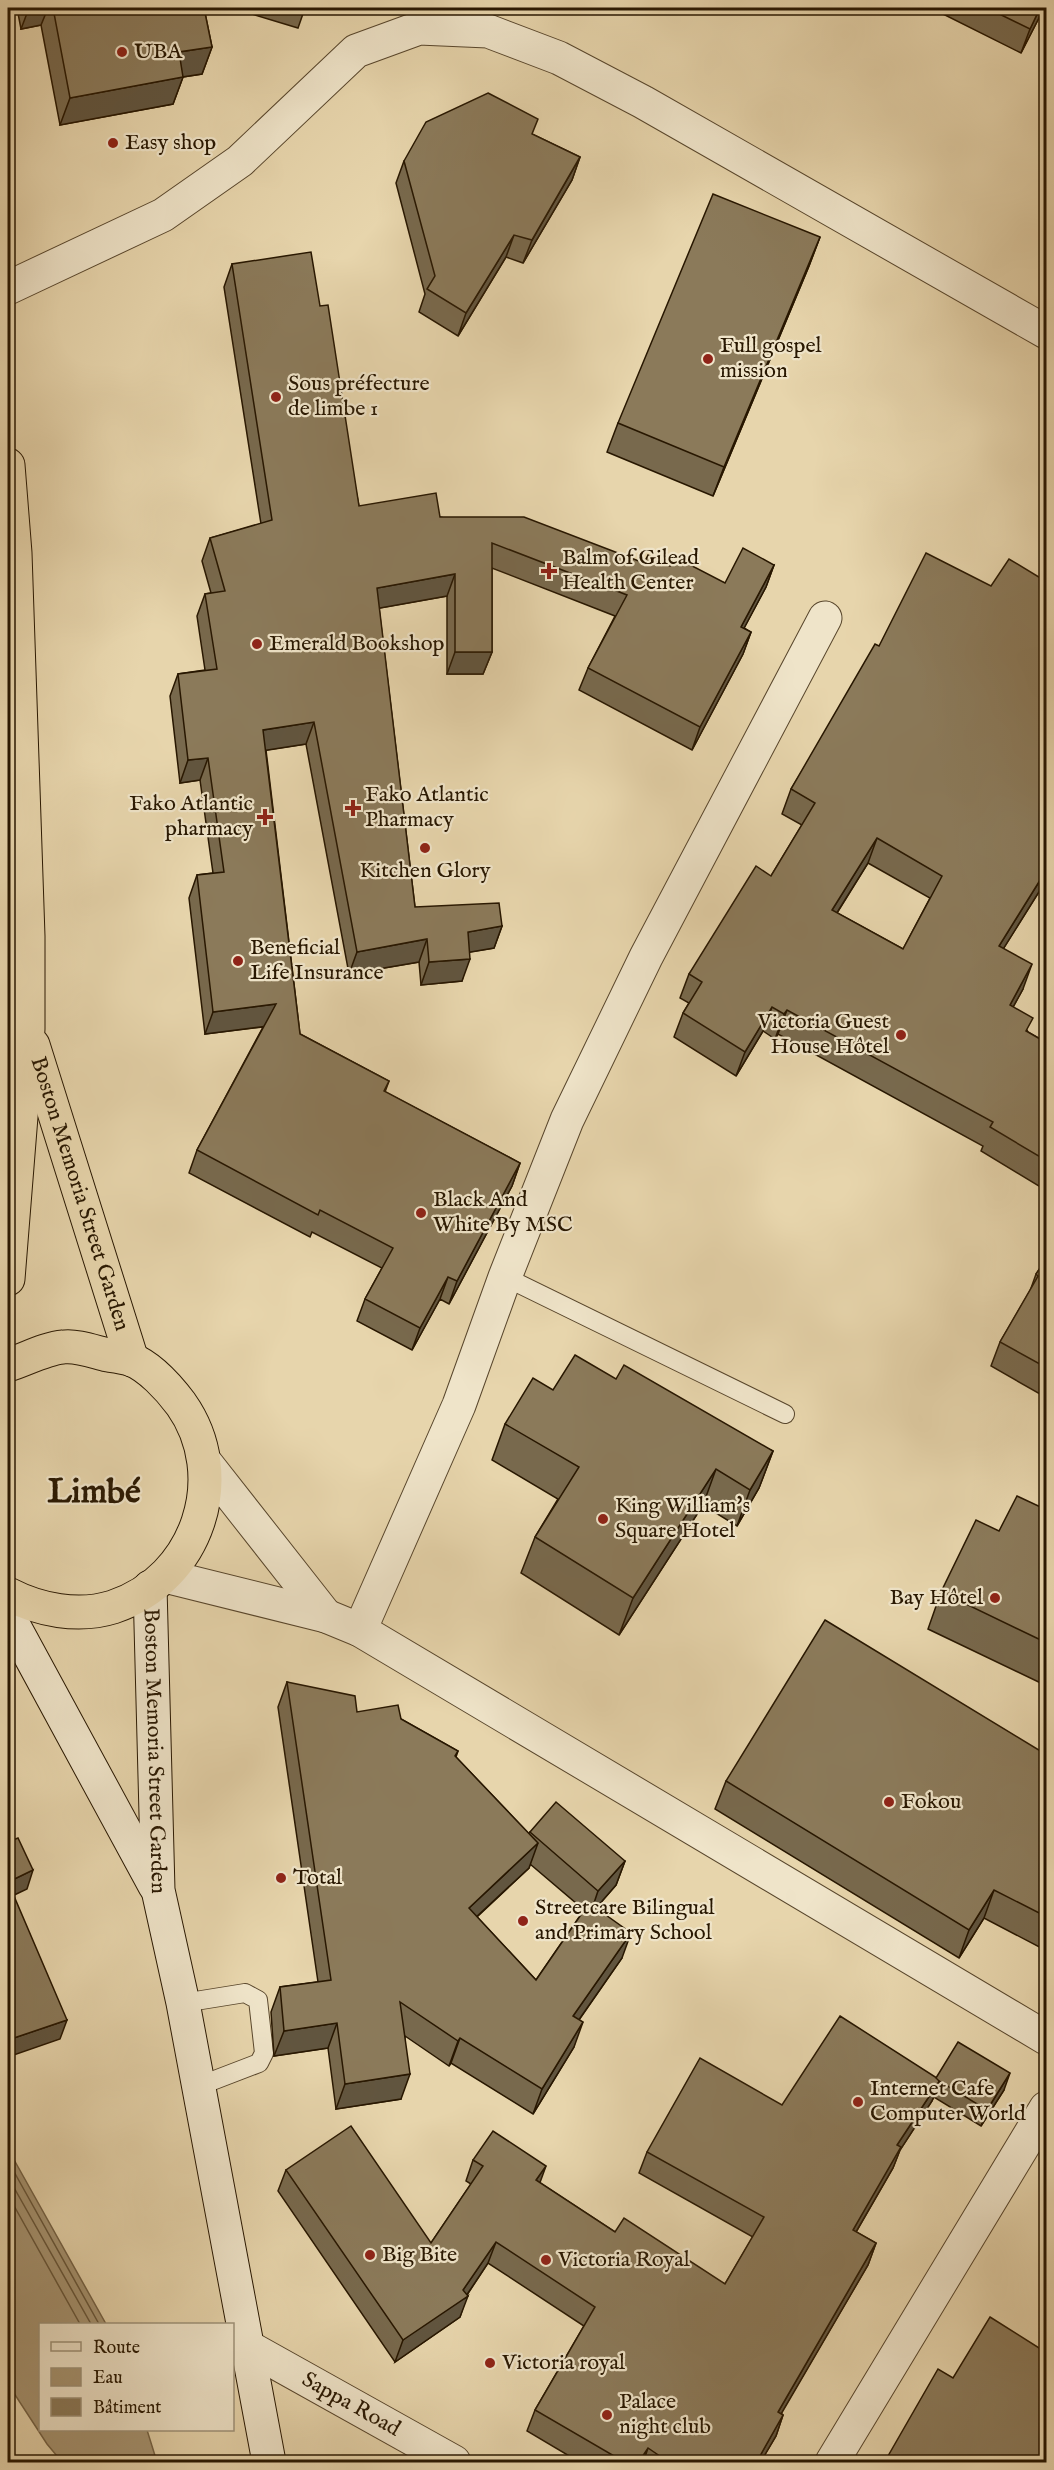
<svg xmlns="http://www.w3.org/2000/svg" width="1054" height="2470" font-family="'IM FELL English',serif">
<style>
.water{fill:#a69472;stroke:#746245;stroke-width:1.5}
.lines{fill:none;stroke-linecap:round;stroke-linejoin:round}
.shore{stroke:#67563a;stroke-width:1.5}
.service-casing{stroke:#58462c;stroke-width:20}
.minor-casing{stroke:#58462c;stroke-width:35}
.tertiary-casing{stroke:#58462c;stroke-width:35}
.secondary-casing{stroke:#281701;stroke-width:35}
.trunk-casing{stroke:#281701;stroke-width:35}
.service{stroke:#efe4c9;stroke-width:18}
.minor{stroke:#efe4c9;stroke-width:33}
.tertiary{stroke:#efe4c9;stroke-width:33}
.secondary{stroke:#efe4c9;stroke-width:33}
.trunk{stroke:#e7d5ac;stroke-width:33}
.wall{fill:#78694d;stroke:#281701;stroke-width:1.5;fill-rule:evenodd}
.shaded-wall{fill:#61553f;stroke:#281701;stroke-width:1.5}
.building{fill:#8b7a5a;stroke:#281701;stroke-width:1.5;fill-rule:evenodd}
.poi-dot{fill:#8f2418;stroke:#efe4c9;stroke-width:2}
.labels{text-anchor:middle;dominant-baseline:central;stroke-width:4.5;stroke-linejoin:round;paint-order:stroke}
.poi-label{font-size:22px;fill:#281701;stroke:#efe4c9;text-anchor:start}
.street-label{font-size:22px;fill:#281701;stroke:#efe4c9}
.town-label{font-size:34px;font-weight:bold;fill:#281701;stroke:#efe4c9}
</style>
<rect width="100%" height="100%" fill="#e7d5ac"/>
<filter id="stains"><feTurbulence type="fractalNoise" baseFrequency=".00333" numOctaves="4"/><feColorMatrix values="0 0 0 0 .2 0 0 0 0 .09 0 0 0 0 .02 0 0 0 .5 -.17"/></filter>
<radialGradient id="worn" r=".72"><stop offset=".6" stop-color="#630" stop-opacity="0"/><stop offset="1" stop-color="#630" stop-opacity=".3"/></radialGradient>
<polygon class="water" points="8,2149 106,2324 40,2324 40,2430 147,2430 157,2462 62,2462 47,2444 8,2384"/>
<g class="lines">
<g class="shore">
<polyline points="8,2161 99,2324"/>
<polyline points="8,2177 91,2324"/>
<polyline points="8,2195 80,2324"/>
</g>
<defs>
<g id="service">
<polyline points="505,1277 785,1414"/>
<polyline points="183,2003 245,1993 258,2000 264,2053 259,2063 199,2086"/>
</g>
<g id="minor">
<polyline points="8,288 163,215 240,161 356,51 419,28 488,31 559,58 643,102 1046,332"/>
<polyline points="360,1630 459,1405 505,1277 567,1120 646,957 825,618"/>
<path id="s1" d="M 248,2347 L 454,2462"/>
<polyline points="832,2462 1046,2108"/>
</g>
<g id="tertiary">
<polyline points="205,1462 326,1616"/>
<polyline points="165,1576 326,1616 360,1630 1046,2038"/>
</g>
<g id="secondary">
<path id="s2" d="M 150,1587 L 158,1890 L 183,2003 L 269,2462"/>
<polyline points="8,1615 155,1886"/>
</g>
<g id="trunk">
<polyline points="8,465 15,553 28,936 28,1029 8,1279"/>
<path id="s3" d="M 33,1045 L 132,1360"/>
<path d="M 8,1365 C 24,1360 47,1348 63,1347 C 76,1345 95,1352 108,1355 C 115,1356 123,1357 130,1359 C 149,1366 169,1388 181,1404 C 232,1476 198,1579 113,1607 C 78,1618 39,1610 8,1594"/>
</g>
</defs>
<use href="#service" class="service-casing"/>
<use href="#minor" class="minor-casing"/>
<use href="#tertiary" class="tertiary-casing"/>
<use href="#secondary" class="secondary-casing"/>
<use href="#trunk" class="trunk-casing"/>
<use href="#service" class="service"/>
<use href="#minor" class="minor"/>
<use href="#tertiary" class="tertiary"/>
<use href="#secondary" class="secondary"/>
<use href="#trunk" class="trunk"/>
</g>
<g class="wall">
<polygon points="17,8 204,8 212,47 202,74 183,77 173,104 60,125 41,25 21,29"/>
<polygon points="232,8 305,8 298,28"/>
<polygon points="931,8 1044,8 1021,53"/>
<polygon points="532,134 580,157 572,180 523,263 506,257 458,336 419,312 425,294 396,183 404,161"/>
<polygon points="820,237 809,266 713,496 607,452 618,423"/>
<polygon points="232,264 320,306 359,506 440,517 644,563 670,566 725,583 774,565 766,587 744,628 751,632 743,654 692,750 579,690 588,668 615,616 492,568 492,652 483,674 447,674 447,596 379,608 415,907 502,926 494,948 469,952 462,981 421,985 419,962 349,974 306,744 266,750 300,1034 389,1081 385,1092 520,1163 512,1186 449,1304 440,1299 412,1350 357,1321 365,1299 382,1268 312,1232 310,1237 189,1173 197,1150 263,1027 205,1034 189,898 197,875 213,873 200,780 180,783 170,696 178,674 205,670 197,616 205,594 211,593 202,561 210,538 261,524 224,287"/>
<path d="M 1047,582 L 1047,879 L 1003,949 L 1023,989 L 1013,1007 L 1028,1032 L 1047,1043 L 1047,1191 L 981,1151 L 983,1146 L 778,1034 L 775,1039 L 763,1031 L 736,1076 L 674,1037 L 683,1013 L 689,1003 L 680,998 L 689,974 L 771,876 L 802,825 L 782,814 L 791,789 L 879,646 L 991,586 ZM 868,863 L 930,898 L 903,949 L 837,913 Z"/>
<polygon points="1047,1258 1047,1398 991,1366 1000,1342 1030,1291 1036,1274"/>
<polygon points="616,1379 773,1451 759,1488 737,1526 703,1505 619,1635 521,1573 535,1537 558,1499 492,1460 505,1424 553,1390"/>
<polygon points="1047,1510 1047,1686 928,1629 941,1592 999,1531"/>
<path d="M 287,1682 L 357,1712 L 401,1719 L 458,1751 L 456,1757 L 529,1834 L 530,1832 L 625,1861 L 616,1885 L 596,1908 L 622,1958 L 579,2020 L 574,2047 L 533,2114 L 451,2063 L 449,2066 L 405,2036 L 401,2099 L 336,2109 L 328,2048 L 274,2056 L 271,2012 L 280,1987 L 318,1982 L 278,1707 ZM 530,1864 L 584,1910 L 536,1980 L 477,1917 L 529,1868 Z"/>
<polygon points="1047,1755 1047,1951 984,1918 959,1958 715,1809 726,1781"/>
<polygon points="936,2078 1004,2090 981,2126 934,2097 932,2101 900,2150 893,2168 856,2232 876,2243 868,2265 781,2413 783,2415 776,2436 760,2463 581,2463 527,2431 535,2410 584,2326 488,2263 467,2295 460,2317 395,2362 278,2191 286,2170 431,2243 471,2184 466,2181 473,2160 540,2183 615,2232 725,2284 753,2237 639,2173 647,2152 782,2105"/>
</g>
<g class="shaded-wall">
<polygon points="29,8 48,8 41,25 21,29"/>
<polygon points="1040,8 1044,8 1021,53 1030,29"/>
<polygon points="212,47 202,74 169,79 179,52"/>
<polygon points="183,77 173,104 60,125 70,98"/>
<polygon points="580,157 572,180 523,263 532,240"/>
<polygon points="514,235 506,257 458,336 466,313"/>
<polygon points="820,237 809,266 713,496 724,467"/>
<polygon points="774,565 766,587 733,649 741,627"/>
<polygon points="455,574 447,596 369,610 377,588"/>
<polygon points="751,632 743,654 692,750 700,727"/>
<polygon points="455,652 492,652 483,674 447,674"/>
<polygon points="314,722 306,744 255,752 263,730"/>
<polygon points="208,758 200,780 180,783 188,760"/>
<polygon points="877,838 868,863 823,935 832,910"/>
<polygon points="1047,869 1047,879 990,970 999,946"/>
<polygon points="502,926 494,948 459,954 468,932"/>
<polygon points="427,939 419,962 349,974 357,952"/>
<polygon points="470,959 462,981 421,985 429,962"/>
<polygon points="1032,964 1023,989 1001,1029 1010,1005"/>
<polygon points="276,1004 268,1026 205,1034 213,1012"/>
<polygon points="772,1007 763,1031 736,1076 745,1052"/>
<polygon points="787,1010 778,1034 775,1039 784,1014"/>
<polygon points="520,1163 512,1186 449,1304 457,1281"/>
<polygon points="448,1277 440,1299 412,1350 420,1328"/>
<polygon points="773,1451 759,1488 737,1526 750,1490"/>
<polygon points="716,1469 703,1505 619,1635 633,1598"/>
<polygon points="538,1843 529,1868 459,1933 469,1908"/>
<polygon points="625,1861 616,1885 590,1915 598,1891"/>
<polygon points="33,1870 27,1889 8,1898 8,1882"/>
<polygon points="994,1890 984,1918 959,1958 969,1930"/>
<polygon points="631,1933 622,1958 564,2041 573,2016"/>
<polygon points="67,2020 60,2039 8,2057 8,2040"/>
<polygon points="583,2022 574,2047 533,2114 542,2089"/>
<polygon points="337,2023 328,2048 274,2056 284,2031"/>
<polygon points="460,2038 451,2063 449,2066 458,2041"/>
<polygon points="1010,2073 1004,2090 981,2126 987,2110"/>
<polygon points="410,2074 401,2099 336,2109 345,2084"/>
<polygon points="940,2080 932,2101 900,2150 893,2168 845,2251 853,2230 897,2145"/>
<polygon points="546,2166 538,2188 536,2180"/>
<polygon points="496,2242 488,2263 464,2299 468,2296 460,2317 395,2362 403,2340 463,2290"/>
<polygon points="876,2243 868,2265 770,2433 778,2412"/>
<polygon points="783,2415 776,2436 760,2463 756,2463"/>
<polygon points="648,2448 643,2463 638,2463"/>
</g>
<g class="building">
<polygon points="53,8 204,8 212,47 179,52 183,77 70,98"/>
<polygon points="987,8 1040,8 1030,29"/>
<polygon points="488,93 538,119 532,134 580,157 532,240 514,235 466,313 427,289 435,276 404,161 426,122"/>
<polygon points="713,194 820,237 724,467 618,423"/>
<polygon points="311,252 320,306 328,305 359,506 436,493 440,517 524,517 644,563 648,555 670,566 675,557 725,583 743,548 774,565 741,627 751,632 700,727 588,668 627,595 492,543 492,652 455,652 455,574 377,588 415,907 499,903 502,926 468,932 470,959 429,962 427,939 357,952 314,722 263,730 300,1034 389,1081 384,1091 520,1163 457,1281 448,1277 420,1328 365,1299 393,1248 320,1210 318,1215 197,1150 276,1004 213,1012 197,875 224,872 208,758 188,760 178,674 217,669 205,594 225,591 210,538 272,520 232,264"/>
<path d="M 926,553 L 991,586 L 1009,559 L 1047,582 L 1047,869 L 999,946 L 1032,964 L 1010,1005 L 1033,1018 L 1026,1031 L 1047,1043 L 1047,1161 L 990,1127 L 993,1122 L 787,1010 L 784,1014 L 772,1007 L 745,1052 L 683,1013 L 702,982 L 689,974 L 756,866 L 771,876 L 815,803 L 791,789 L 875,644 L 879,646 ZM 877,838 L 942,876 L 903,949 L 832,910 Z"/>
<polygon points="1047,1258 1047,1368 1000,1342 1038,1276 1036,1274"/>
<polygon points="575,1355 616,1379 624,1365 773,1451 750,1490 716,1469 633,1598 535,1537 579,1467 505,1424 533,1378 553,1390"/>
<polygon points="1017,1496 1047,1510 1047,1643 941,1592 976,1520 999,1531"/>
<polygon points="825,1620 1047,1755 1047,1917 994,1890 969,1930 726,1781"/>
<polygon points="287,1682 355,1696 357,1712 398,1705 401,1719 458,1751 455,1756 538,1843 469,1908 536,1980 589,1903 631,1933 573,2016 583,2022 542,2089 460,2038 458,2041 400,2002 410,2074 345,2084 337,2023 284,2031 280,1987 331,1980"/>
<polygon points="556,1802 625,1861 598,1891 530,1832"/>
<polygon points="8,1829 13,1840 18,1838 33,1870 8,1882 67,2020 8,2040"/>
<polygon points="840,2016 940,2080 897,2145 901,2147 853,2230 876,2243 778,2412 783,2415 756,2463 666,2463 667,2461 648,2448 638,2463 626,2463 535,2410 595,2307 496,2242 463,2290 468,2296 403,2340 286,2170 351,2126 431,2243 483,2166 473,2160 493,2131 546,2166 536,2180 615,2232 624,2218 725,2284 764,2217 647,2152 700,2058 782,2105"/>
<polygon points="958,2042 1010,2073 987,2110 939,2081 936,2078"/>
<polygon points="990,2317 1047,2353 1047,2463 884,2463 938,2369 953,2378"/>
</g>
<g class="poi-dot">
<circle cx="122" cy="52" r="6"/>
<circle cx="113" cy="143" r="6"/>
<circle cx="708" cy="359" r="6"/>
<circle cx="276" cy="397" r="6"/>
<path d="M546 562h6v6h6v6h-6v6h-6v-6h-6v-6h6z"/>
<circle cx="257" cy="644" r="6"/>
<path d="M350 799h6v6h6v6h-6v6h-6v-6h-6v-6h6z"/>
<path d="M262 808h6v6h6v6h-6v6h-6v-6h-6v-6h6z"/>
<circle cx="425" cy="848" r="6"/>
<circle cx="238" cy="961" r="6"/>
<circle cx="901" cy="1035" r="6"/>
<circle cx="421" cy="1213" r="6"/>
<circle cx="603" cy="1519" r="6"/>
<circle cx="995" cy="1598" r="6"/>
<circle cx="889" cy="1802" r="6"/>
<circle cx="281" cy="1878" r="6"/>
<circle cx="523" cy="1921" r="6"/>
<circle cx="858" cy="2102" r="6"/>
<circle cx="370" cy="2255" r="6"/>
<circle cx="546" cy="2260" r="6"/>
<circle cx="490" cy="2363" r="6"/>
<circle cx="607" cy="2415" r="6"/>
</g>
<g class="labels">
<g class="poi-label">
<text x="134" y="52">UBA</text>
<text x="125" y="143">Easy shop</text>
<text x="720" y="346">Full gospel<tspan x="720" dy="25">mission</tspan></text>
<text x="288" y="384">Sous préfecture<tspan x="288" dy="25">de limbe 1</tspan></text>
<text x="562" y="558">Balm of Gilead<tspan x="562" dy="25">Health Center</tspan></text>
<text x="269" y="644">Emerald Bookshop</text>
<text x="365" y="795">Fako Atlantic<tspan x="365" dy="25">Pharmacy</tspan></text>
<text x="253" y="804" text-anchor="end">Fako Atlantic<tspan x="253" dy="25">pharmacy</tspan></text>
<text x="425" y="871" text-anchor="middle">Kitchen Glory</text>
<text x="250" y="948">Beneficial<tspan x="250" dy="25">Life Insurance</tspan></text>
<text x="889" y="1022" text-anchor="end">Victoria Guest<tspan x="889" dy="25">House Hôtel</tspan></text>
<text x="433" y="1200">Black And<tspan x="433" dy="25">White By MSC</tspan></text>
<text x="615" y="1506">King William's<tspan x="615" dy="25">Square Hotel</tspan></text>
<text x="983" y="1598" text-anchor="end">Bay Hôtel</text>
<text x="901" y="1802">Fokou</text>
<text x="293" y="1878">Total</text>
<text x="535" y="1908">Streetcare Bilingual<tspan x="535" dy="25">and Primary School</tspan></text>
<text x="870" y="2089">Internet Cafe<tspan x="870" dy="25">Computer World</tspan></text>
<text x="382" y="2255">Big Bite</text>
<text x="558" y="2260">Victoria Royal</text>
<text x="502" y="2363">Victoria royal</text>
<text x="619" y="2402">Palace<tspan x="619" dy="25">night club</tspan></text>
</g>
<g class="street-label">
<text stroke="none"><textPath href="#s3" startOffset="156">Boston Memoria Street Garden</textPath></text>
<text stroke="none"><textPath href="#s2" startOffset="164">Boston Memoria Street Garden</textPath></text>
<text stroke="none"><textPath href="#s1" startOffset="118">Sappa Road</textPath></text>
</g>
<g class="town-label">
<text x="94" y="1492">Limbé</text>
</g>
</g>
<rect width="1054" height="2470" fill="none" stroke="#e7d5ac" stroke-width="30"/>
<rect x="9" y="9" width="1036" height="2452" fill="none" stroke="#281701" stroke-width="3"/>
<rect x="15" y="15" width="1024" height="2440" fill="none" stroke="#281701" stroke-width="1.5"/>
<rect x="39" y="2323" width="195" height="108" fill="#efe4c9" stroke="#9f9279" stroke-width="1.5"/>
<rect x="51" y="2342" width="30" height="9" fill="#efe4c9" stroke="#9f9279" stroke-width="1.5"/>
<text x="93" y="2353" font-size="18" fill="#281701">Route</text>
<rect x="51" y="2368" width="30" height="18" fill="#a69472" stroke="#9f9279" stroke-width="1.5"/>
<text x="93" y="2383" font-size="18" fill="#281701">Eau</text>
<rect x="51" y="2398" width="30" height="18" fill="#8b7a5a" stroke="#9f9279" stroke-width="1.5"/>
<text x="93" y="2413" font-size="18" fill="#281701">Bâtiment</text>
<rect width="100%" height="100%" filter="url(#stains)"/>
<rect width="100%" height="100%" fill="url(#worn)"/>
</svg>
